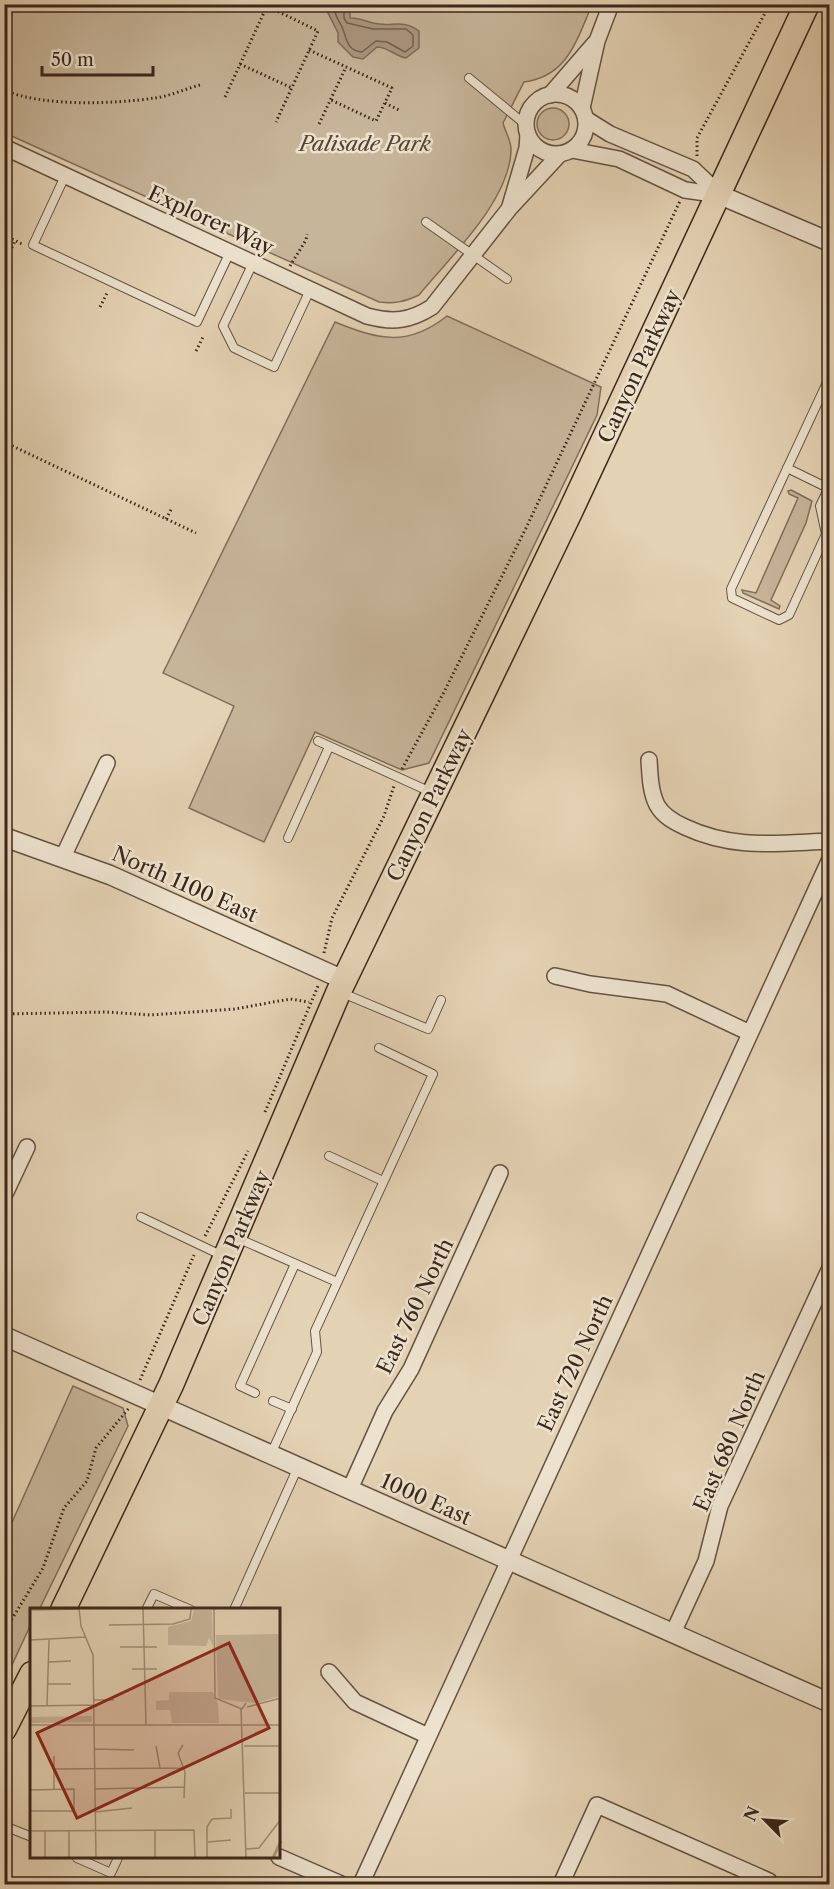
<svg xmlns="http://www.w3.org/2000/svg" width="834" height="1889" font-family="'Libre Caslon Text',serif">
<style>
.green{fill:#c7b59a;stroke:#816e5b;stroke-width:1.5}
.water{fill:#ab9880;stroke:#7e6b58;stroke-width:1.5}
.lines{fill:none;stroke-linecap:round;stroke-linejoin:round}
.shore{stroke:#73604e;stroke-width:1.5}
.service-casing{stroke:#655242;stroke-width:10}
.minor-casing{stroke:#655242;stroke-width:18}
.tertiary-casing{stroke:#655242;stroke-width:21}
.trunk-casing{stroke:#3b271c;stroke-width:27}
.path{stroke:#3b271c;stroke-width:3;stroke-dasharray:1.5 3;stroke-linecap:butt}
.service{stroke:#ede2ce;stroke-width:8}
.minor{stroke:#ede2ce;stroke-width:15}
.tertiary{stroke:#ede2ce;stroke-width:18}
.trunk{stroke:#e4d2b4;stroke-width:24}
.labels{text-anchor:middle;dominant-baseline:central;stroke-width:5;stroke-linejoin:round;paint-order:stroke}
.park-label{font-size:21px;font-style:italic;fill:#574335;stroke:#ede2ce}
.street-label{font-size:21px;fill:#3b271c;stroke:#ede2ce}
.inset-river{fill:none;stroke:#ab9880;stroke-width:3}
.inset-road{fill:none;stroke:#a08e77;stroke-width:1.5}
.view{fill:#8f2418;fill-opacity:0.15;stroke:#8f2418;stroke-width:3}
.inset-edge{fill:none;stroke:#3b271c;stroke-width:3}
</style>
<rect width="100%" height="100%" fill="#e4d2b4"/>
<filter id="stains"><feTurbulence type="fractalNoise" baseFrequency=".00333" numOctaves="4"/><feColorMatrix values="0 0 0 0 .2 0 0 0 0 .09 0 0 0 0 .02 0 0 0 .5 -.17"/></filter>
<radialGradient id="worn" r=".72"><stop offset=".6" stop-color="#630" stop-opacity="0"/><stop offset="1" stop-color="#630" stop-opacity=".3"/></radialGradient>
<g class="green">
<path d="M 4,5 L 592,5 C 576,41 568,76 524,82 L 503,123 C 505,131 511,141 511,149 C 511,200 449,258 419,295 C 404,302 394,304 379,302 L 5,133 Z"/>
<circle cx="553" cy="124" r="16"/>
<path d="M 447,316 L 601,387 L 597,415 L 429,763 L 402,770 L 315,732 L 264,842 L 189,808 L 234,706 L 163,673 L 335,322 C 379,340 408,347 447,316 Z"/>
<polygon points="791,490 812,501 806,523 771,600 780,606 779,609 743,593 742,590 756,593 798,498 789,494 788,491"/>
<polygon points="73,1386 123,1408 128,1426 39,1610 32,1610 31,1624 5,1680 5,1538"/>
</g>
<path class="water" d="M 332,5 L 350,5 L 350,18 C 360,18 365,21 373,23 C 392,28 401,18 419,31 L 419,48 L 406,58 C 395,56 388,47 377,47 L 363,59 L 353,57 L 338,42 L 338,33 L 326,9 Z"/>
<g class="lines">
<path class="shore" d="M 335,4 C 333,17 341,21 344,32 C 347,42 349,51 362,52 L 376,41 L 387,42 L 405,52 L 413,46 L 413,35 L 406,29 L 373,29 L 347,23 L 344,18 L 344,4"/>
<defs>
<g id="service">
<polyline points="469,78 526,125"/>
<polyline points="65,176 33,245 197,322 230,252"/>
<polyline points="426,222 507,279"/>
<polyline points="253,263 223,326 234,348 274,367 310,290"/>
<polyline points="830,376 731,589 732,598 779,620 789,615 826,534 820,506 830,485"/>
<polyline points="787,468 828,488"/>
<polyline points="318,741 433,793"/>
<polyline points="288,838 329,747"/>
<polyline points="340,992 428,1029 441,1000"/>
<polyline points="329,1156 383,1181"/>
<polyline points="141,1217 223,1256"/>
<polyline points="237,1238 337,1282"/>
<polyline points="255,1393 240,1386 295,1264"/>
<polyline points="273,1401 292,1409"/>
<polyline points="271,1454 317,1352 315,1331 433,1074 379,1048"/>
<polyline points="146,1610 154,1594 191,1610"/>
<polyline points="234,1610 298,1467"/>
<polyline points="4,1826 32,1837"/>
<polyline points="77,1858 111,1873 118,1858"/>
</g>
<g id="minor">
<circle cx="556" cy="124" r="30"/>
<polyline points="550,95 595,43"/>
<polyline points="582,108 597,41 611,4"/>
<polyline points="586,119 610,134 693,169 720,195"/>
<path d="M 4,147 L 367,316 C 393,323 410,321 432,307 L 509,209 L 560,154"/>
<polyline points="572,150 619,159 685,190 720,195"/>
<polyline points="510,206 527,148 528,135"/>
<path d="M 649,760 C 650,774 650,791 657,805 C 663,816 674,822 685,827 C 734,850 777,843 830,841"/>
<polyline points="63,857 107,763"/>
<polyline points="555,976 590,984 667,994 750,1033"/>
<polyline points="4,1196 27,1147"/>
<polyline points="350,1489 385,1411 411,1369 500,1173"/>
<polyline points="673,1633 706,1561 720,1506 830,1268"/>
<polyline points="329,1672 355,1702 428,1736"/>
<polyline points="279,1857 341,1884"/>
<polyline points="361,1884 830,859"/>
<polyline points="561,1884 597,1805 769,1881 767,1884"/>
</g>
<g id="tertiary">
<polyline points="720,195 830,242"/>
<polyline points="4,837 110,875 344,980"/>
<polyline points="4,1336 830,1703"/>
</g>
<g id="trunk">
<polyline points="63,1610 171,1385 339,991 570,512 807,4"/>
<polyline points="4,1729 32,1674"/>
</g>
</defs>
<use href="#service" class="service-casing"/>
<use href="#minor" class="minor-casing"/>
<use href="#tertiary" class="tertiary-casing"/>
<use href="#trunk" class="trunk-casing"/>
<g class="path">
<polyline points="309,50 392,88 376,121 331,100"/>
<polyline points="240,64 292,88"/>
<path d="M 4,90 C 42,107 114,104 155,98 C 170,96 185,89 200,85"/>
<polyline points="225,97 267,6 318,31 276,122"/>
<polyline points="385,103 401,111"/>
<polyline points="319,124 346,67"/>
<polyline points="697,156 697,138 770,4"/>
<polyline points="4,235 22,244"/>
<polyline points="4,264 15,241"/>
<polyline points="290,266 306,240 307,234"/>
<polyline points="100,307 107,293"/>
<polyline points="196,351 203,337"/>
<polyline points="4,442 196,533"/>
<polyline points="166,519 172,508"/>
<polyline points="402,769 444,692 527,526 680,201"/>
<polyline points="324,953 332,918 384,816 394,786"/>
<polyline points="4,1014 107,1012 150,1015 235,1009 290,999 309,1002"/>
<polyline points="265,1112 318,986"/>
<polyline points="205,1236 248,1151"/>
<polyline points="140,1380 194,1255"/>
<polyline points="4,1641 12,1619 43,1568 64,1508 87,1481 96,1448 129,1408"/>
</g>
<use href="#service" class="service"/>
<use href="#minor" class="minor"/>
<use href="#tertiary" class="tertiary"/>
<use href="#trunk" class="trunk"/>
</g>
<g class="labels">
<g class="park-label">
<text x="365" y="143">Palisade Park</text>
</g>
<g class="street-label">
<text transform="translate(211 220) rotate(25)">Explorer Way</text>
<text transform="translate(639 366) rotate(-65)">Canyon Parkway</text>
<text transform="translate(429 805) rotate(-64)">Canyon Parkway</text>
<text transform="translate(185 884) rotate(24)">North 1100 East</text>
<text transform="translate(231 1248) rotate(-67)">Canyon Parkway</text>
<text transform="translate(415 1306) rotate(-64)">East 760 North</text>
<text transform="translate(575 1363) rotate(-65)">East 720 North</text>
<text transform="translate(729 1441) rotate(-67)">East 680 North</text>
<text transform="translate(426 1499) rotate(24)">1000 East</text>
</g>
</g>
<g transform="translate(30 1608)">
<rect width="250" height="250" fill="#e4d2b4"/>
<path d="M 164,2 L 182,2 L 183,38 L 179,30 L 176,38 L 138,37 L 138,19 L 161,13 ZM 250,26 L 250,88 L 227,95 L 188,91 L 186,27 ZM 139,84 L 183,84 L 188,96 L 189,115 L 142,115 L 140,102 L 126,102 L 126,93 L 139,92 ZM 62,108 L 62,114 L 0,115 L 0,109 Z" fill="#c7b59a"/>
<path class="inset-river" d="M 243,250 L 251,233"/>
<path class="inset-road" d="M 49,0 L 51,18 L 63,47 L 66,250M 113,0 L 116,117M 184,0 L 185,90 L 212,101 L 216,95M 0,2 L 49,1M 79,17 L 143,16 L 160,11 L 161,0M 0,32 L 55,29M 90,39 L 127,39M 19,54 L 41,53M 102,61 L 127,61M 18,76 L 41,76M 64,92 L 84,92M 0,98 L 64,97M 17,98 L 19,32M 217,99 L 251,90M 211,100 L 216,250M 0,117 L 251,117M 153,137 L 148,145 L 155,164 L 154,190M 126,138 L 130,160M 214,138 L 251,138M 64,141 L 104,142M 24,148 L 24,182M 24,161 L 154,160M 65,181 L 155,179M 0,182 L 44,181 L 44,203 L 0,203M 215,185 L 251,185M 65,204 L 102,200M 182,211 L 201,210 L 201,201M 125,222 L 125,250M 0,223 L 164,222 L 165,250M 15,223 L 15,250M 39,223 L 39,250M 178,234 L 201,232M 216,241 L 229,240 L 251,211M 177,250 L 177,219 L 182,211"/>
<path class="view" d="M 199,35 L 239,120 L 47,210 L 7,125 Z"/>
<rect width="250" height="250" class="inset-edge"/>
</g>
<rect width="834" height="1889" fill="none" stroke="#e4d2b4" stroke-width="24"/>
<rect x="6" y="6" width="822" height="1877" fill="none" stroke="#3b271c" stroke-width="3"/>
<rect x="12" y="12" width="810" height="1865" fill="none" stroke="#3b271c" stroke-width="1.5"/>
<g transform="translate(765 1820) rotate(295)" stroke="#ede2ce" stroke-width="4.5" paint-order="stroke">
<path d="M0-4.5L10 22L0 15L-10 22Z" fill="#3b271c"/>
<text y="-9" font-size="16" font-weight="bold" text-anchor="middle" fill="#3b271c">N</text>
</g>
<path d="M42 66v9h111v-9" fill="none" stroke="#3b271c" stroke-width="3"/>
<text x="51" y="66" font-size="18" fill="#3b271c" stroke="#ede2ce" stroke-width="4.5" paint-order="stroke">50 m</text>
<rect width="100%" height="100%" filter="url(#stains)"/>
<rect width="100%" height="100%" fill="url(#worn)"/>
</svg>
